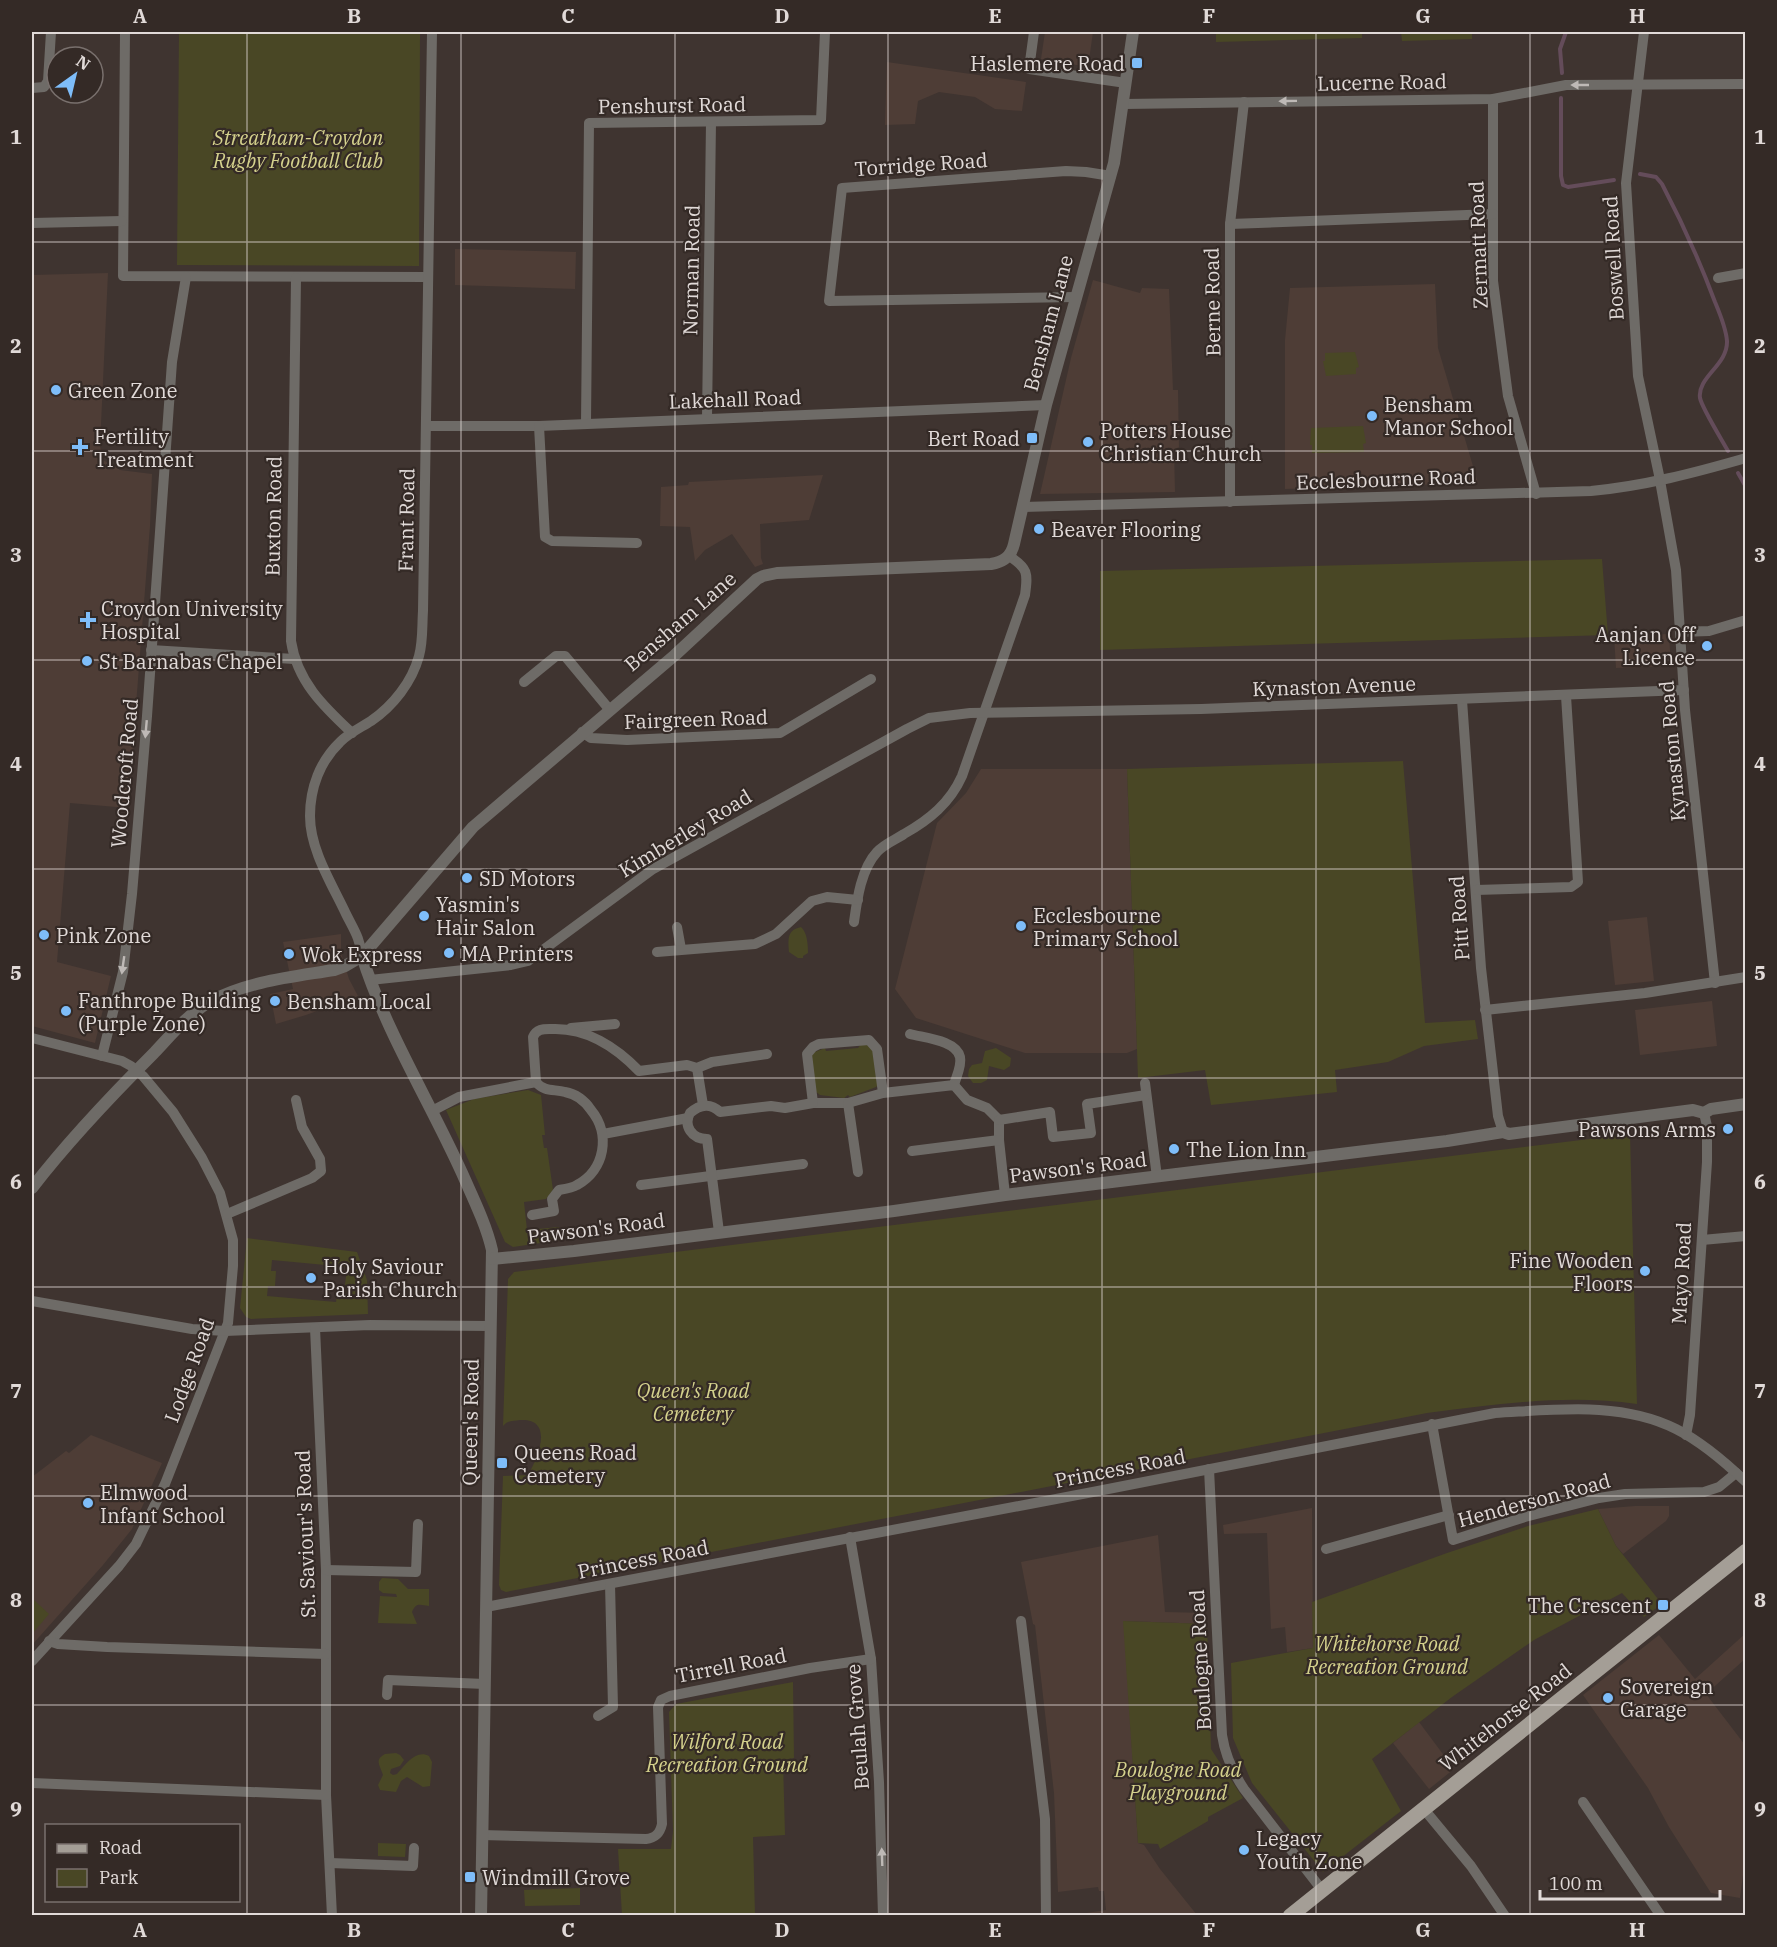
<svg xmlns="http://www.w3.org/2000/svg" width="1777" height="1947" font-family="'IBM Plex Serif',serif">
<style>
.built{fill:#4e3d36}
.green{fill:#494725;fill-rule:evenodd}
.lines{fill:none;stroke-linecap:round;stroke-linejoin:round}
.stream{stroke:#644c5a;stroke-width:4}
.minor{stroke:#6e6b67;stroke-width:10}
.tertiary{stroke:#6e6b67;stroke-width:12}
.primary{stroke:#a49e96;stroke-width:15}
.oneway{fill:#beb9b6}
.grid{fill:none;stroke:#e1dad8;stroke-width:1.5;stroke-opacity:0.55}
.poi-dot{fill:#7ebdf9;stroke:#342a26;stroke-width:2}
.labels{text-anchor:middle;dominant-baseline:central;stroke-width:4.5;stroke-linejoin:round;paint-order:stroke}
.poi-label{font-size:20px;fill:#e1dad8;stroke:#342a26;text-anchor:start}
.street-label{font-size:20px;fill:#e1dad8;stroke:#342a26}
.park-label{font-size:20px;font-style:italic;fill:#d5d28d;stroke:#342a26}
.neatline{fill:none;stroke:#e1dad8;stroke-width:2}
.grid-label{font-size:20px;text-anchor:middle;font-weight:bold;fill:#e1dad8}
</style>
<rect width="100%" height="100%" fill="#3f3430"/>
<g class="built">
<polygon points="1045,32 1093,32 1088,67 1041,59"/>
<polygon points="887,62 1026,82 1022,111 995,109 975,97 939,92 918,101 915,124 885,125"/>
<polygon points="455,249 576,252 575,289 455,285"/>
<polygon points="108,273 100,446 103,460 120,470 152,474 150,526 128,808 70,803 57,962 111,976 95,1043 32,1026 32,275"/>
<polygon points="1093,280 1140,293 1142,288 1169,289 1173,390 1178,390 1179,449 1174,449 1175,492 1040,494 1071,358"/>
<polygon points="1435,284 1438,348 1478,483 1285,489 1285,340 1290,288"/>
<polygon points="823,475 809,520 760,524 761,558 763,564 755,567 732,534 705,550 695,561 690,527 660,526 661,487 688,485 689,482"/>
<polygon points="1669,634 1671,666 1616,668 1614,636"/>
<polygon points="981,769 1127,769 1137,1049 1127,1053 1025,1053 916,1018 895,989 937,823 966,793"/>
<polygon points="1647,917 1654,981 1615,985 1608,921"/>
<polygon points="341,934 341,953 349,979 358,996 306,1015 276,1024 270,994 293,989 283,942"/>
<polygon points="1712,1001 1717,1046 1640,1055 1635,1010"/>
<polygon points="91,1435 162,1463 132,1529 103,1565 32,1645 32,1477 66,1451 69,1453"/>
<polygon points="1635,1506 1669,1506 1669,1516 1666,1521 1623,1554 1616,1546 1598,1509"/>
<polygon points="1312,1508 1313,1648 1287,1652 1285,1627 1271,1629 1267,1533 1224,1534 1223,1525"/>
<polygon points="1158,1535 1165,1612 1206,1613 1207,1624 1124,1621 1138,1843 1144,1845 1160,1869 1197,1915 1073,1915 1106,1910 1104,1891 1099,1891 1098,1887 1058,1892 1054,1793 1035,1625 1033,1624 1021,1562"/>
<polygon points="1746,1633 1745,1659 1706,1694 1745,1745 1745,1860 1740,1898 1711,1893 1669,1827 1648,1788 1583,1695 1659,1635 1695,1679"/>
<polygon points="1419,1722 1454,1769 1429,1789 1393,1743"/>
</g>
<g class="green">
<polygon points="179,32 420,32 419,266 177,265"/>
<polygon points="1216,32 1362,32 1362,38 1216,42"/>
<polygon points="1401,32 1472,32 1472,39 1402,41"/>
<polygon points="1355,352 1359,367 1356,368 1356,374 1326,376 1323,361 1325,361 1325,353"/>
<polygon points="1363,426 1366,443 1363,444 1364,452 1312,453 1312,445 1310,445 1311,428"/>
<polygon points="1602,559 1608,635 1100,650 1100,571"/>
<polygon points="1403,761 1425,1023 1475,1020 1478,1039 1424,1046 1388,1062 1335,1070 1337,1092 1211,1105 1205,1070 1138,1078 1127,769"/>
<path d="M 801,927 C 807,932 808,944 808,953 L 803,956 L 803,958 L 798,958 L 789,952 C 788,939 787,930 801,927 Z"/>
<polygon points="865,1042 873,1049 878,1085 876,1087 850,1097 848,1095 844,1098 820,1095 815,1091 810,1054 825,1048 826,1051 858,1048 862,1043"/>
<polygon points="996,1048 1011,1058 1010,1066 1004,1070 989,1066 987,1080 981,1083 973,1083 968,1076 969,1069 972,1065 982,1063 985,1051"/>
<polygon points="528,1090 541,1095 545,1135 542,1135 544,1148 547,1148 553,1190 546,1199 524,1202 527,1230 559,1227 561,1240 513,1247 505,1242 446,1110 474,1099"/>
<path d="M 1630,1134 L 1637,1404 C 1567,1394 1497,1404 1427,1413 L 506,1592 L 501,1590 L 499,1585 L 503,1476 L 528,1475 C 538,1458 555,1418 520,1420 C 513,1421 508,1420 503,1426 L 508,1279 L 514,1272 Z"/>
<path d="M 247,1238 L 357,1252 L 367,1280 L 368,1314 L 251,1319 L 246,1317 L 240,1308 ZM 272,1260 L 347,1267 L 344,1294 L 337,1294 L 336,1302 L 267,1296 L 268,1286 L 275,1286 L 276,1271 L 271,1271 Z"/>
<polygon points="1598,1509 1616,1546 1662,1604 1644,1617 1622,1593 1534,1640 1452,1697 1372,1759 1401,1811 1323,1872 1252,1783 1233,1738 1231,1663 1313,1648 1312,1602 1447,1553 1528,1526"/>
<path d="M 382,1578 L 398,1579 L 408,1589 L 429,1589 L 429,1606 C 420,1605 416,1602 412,1612 L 417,1624 L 378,1623 L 380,1596 L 397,1597 L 396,1594 L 383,1593 L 379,1590 L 379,1582 Z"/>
<polygon points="33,1599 49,1614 32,1634 32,1601"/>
<polygon points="1123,1621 1207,1624 1211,1749 1243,1798 1208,1817 1208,1821 1160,1849 1158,1844 1138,1843"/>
<polygon points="793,1682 794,1758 783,1760 785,1835 753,1837 755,1915 622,1915 618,1849 671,1849 673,1831 669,1712 676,1704"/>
<path d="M 396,1753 L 400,1755 L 404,1760 L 400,1766 L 391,1769 L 390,1773 L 393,1775 L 397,1774 C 405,1765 416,1749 429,1756 L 432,1762 L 430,1786 L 423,1787 L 407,1777 L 401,1781 L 396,1792 L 380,1790 L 378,1785 L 383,1775 C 380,1765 374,1760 385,1754 Z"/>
<polygon points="378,1843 406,1844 405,1857 378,1856"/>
<polygon points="580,1888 580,1905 525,1906 524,1890"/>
</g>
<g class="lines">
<g class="stream">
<polyline points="1562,73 1560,49 1566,32"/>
<polyline points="1561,98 1561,176 1563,185 1568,187 1614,180"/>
<path d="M 1640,174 L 1656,177 L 1662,184 C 1682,222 1700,262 1715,302 C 1720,314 1726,328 1727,341 C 1728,365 1697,377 1700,398 C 1702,408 1722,440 1728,451"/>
<polyline points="1738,473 1746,487"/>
</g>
<g class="minor">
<polyline points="125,32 123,276 427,277"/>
<polyline points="1034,32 1029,69 1126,83"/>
<polyline points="1644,32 1626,183 1638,376 1659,475 1676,570 1685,710 1715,983"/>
<polyline points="32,88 44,87 48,81 51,32"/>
<polyline points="1493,99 1493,281 1508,396 1536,494"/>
<polyline points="1124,104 1493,99 1566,85 1746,84"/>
<polyline points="32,223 122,221"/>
<polyline points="1230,224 1493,214"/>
<path d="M 296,278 L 291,641 C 297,681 323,706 352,733"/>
<polyline points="1718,278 1746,273"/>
<polyline points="1075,297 829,301 842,188 1066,171 1086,172 1111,176"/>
<polyline points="707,418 711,122"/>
<polyline points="586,423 589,123 821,120 825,32"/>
<polyline points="426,426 539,426 1046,405"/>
<polyline points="539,426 545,537 552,541 637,543"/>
<polyline points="1230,502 1230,224 1244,102"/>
<path d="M 1023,507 L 1591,491 C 1644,486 1694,473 1746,458"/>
<polyline points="1680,632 1709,631 1746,620"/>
<polyline points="151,650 294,659"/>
<polyline points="524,682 556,656 565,656 609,709"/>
<polyline points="1462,700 1481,968 1498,1116 1503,1132"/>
<polyline points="582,732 591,738 627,740 780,733 871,679"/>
<polyline points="1476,890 1571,887 1578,882 1566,696"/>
<path d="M 854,922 C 857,900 861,869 877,852 C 884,844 895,840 904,834 C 929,820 950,803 962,776 L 1025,595 C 1028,573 1028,568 1009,556"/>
<polyline points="677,927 681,949"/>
<polyline points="657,952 755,944 776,934 812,901 827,897 858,900"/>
<path d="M 362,956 C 360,938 354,930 346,914 C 332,884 310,850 310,816 C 310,788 320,761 340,742 C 349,733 360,728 371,721 C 393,706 412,682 419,656 C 423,642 422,626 423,611 L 432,32"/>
<polyline points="370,980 511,965 528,961 653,869 907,729 929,718 970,713 1201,709 1684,690"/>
<polyline points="1485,1010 1645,993 1746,977"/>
<polyline points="571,1028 615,1024"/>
<path d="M 910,1034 C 924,1038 956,1040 960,1057 C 962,1066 956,1077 954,1085"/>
<polyline points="32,1038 122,1061 131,1066 143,1076 173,1112 202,1158 220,1193 233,1240 233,1266 228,1323 165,1484 136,1544 119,1566 32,1661"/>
<polyline points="102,1056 123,972 132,894 147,716 172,362 186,277"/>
<polyline points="697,1068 703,1105"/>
<path d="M 536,1082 L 533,1037 C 537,1028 544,1029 553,1029 C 586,1028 616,1047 639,1071 L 687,1065 L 697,1068 L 712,1062 L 767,1054"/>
<polyline points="1145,1083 1157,1177"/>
<polyline points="883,1093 877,1049 869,1040 819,1044 813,1047 807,1054 813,1103 848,1103 883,1093 954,1085 967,1100 987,1108 999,1120 999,1140 1005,1195"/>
<polyline points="848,1103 858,1172"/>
<polyline points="432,1111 459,1097 536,1082"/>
<polyline points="999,1120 1050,1112 1053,1137 1091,1133 1087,1104 1146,1095"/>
<polyline points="603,1134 688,1118"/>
<polyline points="912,1151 999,1140"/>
<polyline points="641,1185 803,1164"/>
<polyline points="227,1214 312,1178 321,1171 320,1159 302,1127 296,1100"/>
<path d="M 532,1215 L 554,1211 L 552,1199 L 559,1190 C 565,1189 572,1188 577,1185 C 605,1170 611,1134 591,1110 C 585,1101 576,1094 565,1092 C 554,1089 544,1092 536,1082"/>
<path d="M 719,1232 L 707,1139 C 692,1139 683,1126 690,1113 C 700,1104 711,1103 720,1112 L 771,1106 L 785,1108 L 813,1103"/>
<polyline points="1702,1240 1746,1236"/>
<polyline points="32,1301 192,1329 225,1331 370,1325 491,1326"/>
<polyline points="315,1328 326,1570 326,1795 332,1916"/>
<polyline points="1432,1424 1453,1540 1525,1517 1599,1498 1625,1494 1704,1492 1719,1487 1736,1473"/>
<polyline points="1686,1435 1690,1415 1707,1162 1707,1126 1704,1113"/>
<path d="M 1209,1469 L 1222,1735 C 1225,1755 1232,1771 1244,1789 L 1322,1890"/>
<polyline points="850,1537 871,1659 879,1782 883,1916"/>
<polyline points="1326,1549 1449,1515"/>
<polyline points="326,1570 416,1572 418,1524"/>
<path d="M 486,1607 L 1098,1491 L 1495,1413 C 1554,1410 1621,1401 1676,1429 C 1702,1442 1725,1462 1746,1482"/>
<polyline points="1021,1621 1045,1819 1046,1916"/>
<polyline points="49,1641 58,1644 107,1647 326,1654"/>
<polyline points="387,1695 388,1680 485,1684"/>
<polyline points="598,1716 613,1707 610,1584"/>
<polyline points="32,1783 326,1795"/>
<polyline points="1583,1802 1661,1916"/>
<polyline points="1423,1808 1471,1866 1505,1916"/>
<path d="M 482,1835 L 646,1839 C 656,1838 660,1833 662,1824 L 658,1707 L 661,1700 L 670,1696 L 810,1668 L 871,1659"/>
<polyline points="330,1863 413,1866 414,1848"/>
</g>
<g class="tertiary">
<path d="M 362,956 C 385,1030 430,1102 462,1173 C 473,1198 486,1224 492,1250 L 481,1916"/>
<path d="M 32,1188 C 69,1140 111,1096 154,1053 C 171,1035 189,1013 211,1001 C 249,981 292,977 334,970 L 345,966 L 362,956 L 473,827 L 675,655 L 757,579 L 763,576 L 777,573 L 991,564 C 1003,562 1011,557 1014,544 L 1046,405 L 1114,163 L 1133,32"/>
<polyline points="492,1259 574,1251 894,1211 1005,1195 1447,1141 1503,1132 1509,1134 1693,1110 1704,1113 1711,1109 1746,1104"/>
</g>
<polyline class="primary" points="1290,1916 1746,1551"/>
</g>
<defs><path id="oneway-solid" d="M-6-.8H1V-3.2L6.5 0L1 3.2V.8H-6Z" transform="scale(1.5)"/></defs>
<g class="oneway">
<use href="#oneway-solid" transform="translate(1580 85) rotate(180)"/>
<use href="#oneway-solid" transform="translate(1288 101) rotate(179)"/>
<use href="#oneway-solid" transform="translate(146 729) rotate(95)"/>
<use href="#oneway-solid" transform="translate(123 965) rotate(98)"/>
<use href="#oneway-solid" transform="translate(882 1857) rotate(-92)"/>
</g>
<path class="grid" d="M 247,32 L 247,1916M 461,32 L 461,1916M 675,32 L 675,1916M 888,32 L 888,1916M 1102,32 L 1102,1916M 1316,32 L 1316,1916M 1530,32 L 1530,1916M 32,242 L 1746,242M 32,451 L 1746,451M 32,660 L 1746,660M 32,869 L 1746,869M 32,1078 L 1746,1078M 32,1287 L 1746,1287M 32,1496 L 1746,1496M 32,1705 L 1746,1705"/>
<g class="poi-dot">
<rect x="1131" y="57" width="12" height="12" rx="3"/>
<circle cx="56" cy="390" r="6"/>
<circle cx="1372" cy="416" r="6"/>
<rect x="1026" y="432" width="12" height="12" rx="3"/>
<circle cx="1088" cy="442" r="6"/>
<path d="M77 438h6v6h6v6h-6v6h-6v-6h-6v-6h6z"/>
<circle cx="1039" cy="529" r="6"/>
<path d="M85 611h6v6h6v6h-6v6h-6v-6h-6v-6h6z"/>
<circle cx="1707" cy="646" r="6"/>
<circle cx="87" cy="661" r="6"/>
<circle cx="467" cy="878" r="6"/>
<circle cx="424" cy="916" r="6"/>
<circle cx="1021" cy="926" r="6"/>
<circle cx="44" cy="935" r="6"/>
<circle cx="449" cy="953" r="6"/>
<circle cx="289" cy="954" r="6"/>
<circle cx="275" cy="1001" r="6"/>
<circle cx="66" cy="1011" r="6"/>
<circle cx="1728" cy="1129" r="6"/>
<circle cx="1174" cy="1149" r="6"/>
<circle cx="1645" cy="1271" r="6"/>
<circle cx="311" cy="1278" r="6"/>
<rect x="496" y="1457" width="12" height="12" rx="3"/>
<circle cx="88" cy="1503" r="6"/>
<rect x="1657" y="1599" width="12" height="12" rx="3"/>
<circle cx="1608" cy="1698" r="6"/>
<circle cx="1244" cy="1850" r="6"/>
<rect x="464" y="1871" width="12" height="12" rx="3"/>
</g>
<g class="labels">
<g class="poi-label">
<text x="1125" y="63" text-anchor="end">Haslemere Road</text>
<text x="68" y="390">Green Zone</text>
<text x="1384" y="404">Bensham<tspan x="1384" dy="23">Manor School</tspan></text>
<text x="1100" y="430">Potters House<tspan x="1100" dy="23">Christian Church</tspan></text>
<text x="94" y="436">Fertility<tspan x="94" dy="23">Treatment</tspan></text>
<text x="1020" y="438" text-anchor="end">Bert Road</text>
<text x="1051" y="529">Beaver Flooring</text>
<text x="101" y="608">Croydon University<tspan x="101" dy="23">Hospital</tspan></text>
<text x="1695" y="634" text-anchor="end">Aanjan Off<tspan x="1695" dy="23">Licence</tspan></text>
<text x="99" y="661">St Barnabas Chapel</text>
<text x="479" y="878">SD Motors</text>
<text x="436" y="904">Yasmin's<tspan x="436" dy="23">Hair Salon</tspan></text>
<text x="1033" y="915">Ecclesbourne<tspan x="1033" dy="23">Primary School</tspan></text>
<text x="56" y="935">Pink Zone</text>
<text x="461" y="953">MA Printers</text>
<text x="301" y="954">Wok Express</text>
<text x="78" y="1000">Fanthrope Building<tspan x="78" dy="23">(Purple Zone)</tspan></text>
<text x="287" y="1001">Bensham Local</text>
<text x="1716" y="1129" text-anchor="end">Pawsons Arms</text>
<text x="1186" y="1149">The Lion Inn</text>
<text x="1633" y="1260" text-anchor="end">Fine Wooden<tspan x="1633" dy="23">Floors</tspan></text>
<text x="323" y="1266">Holy Saviour<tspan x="323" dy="23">Parish Church</tspan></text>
<text x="514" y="1452">Queens Road<tspan x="514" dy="23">Cemetery</tspan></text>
<text x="100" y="1492">Elmwood<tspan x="100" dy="23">Infant School</tspan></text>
<text x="1651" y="1605" text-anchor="end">The Crescent</text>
<text x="1620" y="1686">Sovereign<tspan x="1620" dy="23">Garage</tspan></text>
<text x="1256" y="1838">Legacy<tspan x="1256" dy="23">Youth Zone</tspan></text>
<text x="482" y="1877">Windmill Grove</text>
</g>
<g class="street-label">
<text transform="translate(1382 82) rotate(-1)">Lucerne Road</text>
<text transform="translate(672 105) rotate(-1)">Penshurst Road</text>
<text transform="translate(921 164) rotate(-4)">Torridge Road</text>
<text transform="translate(1478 245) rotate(-92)">Zermatt Road</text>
<text transform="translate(1613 258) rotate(-93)">Boswell Road</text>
<text transform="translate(691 270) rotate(-89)">Norman Road</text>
<text transform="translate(1212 302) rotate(-91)">Berne Road</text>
<text transform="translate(1048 323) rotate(-75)">Bensham Lane</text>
<text transform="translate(735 399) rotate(-2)">Lakehall Road</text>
<text transform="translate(1386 479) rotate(-2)">Ecclesbourne Road</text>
<text transform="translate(273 516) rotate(-89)">Buxton Road</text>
<text transform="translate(406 520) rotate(-89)">Frant Road</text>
<text transform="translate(680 621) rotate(-41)">Bensham Lane</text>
<text transform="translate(1334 686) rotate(-2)">Kynaston Avenue</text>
<text transform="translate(696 719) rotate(-2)">Fairgreen Road</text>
<text transform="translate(1672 751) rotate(-95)">Kynaston Road</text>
<text transform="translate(124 773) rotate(-85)">Woodcroft Road</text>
<text transform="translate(685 833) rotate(-31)">Kimberley Road</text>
<text transform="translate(1459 918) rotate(-94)">Pitt Road</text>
<text transform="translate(1078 1167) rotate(-7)">Pawson's Road</text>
<text transform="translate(596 1228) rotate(-7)">Pawson's Road</text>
<text transform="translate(1681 1273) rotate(-87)">Mayo Road</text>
<text transform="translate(189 1370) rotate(-70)">Lodge Road</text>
<text transform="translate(470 1422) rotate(-89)">Queen's Road</text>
<text transform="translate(1120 1468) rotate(-11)">Princess Road</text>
<text transform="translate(1534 1500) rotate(-15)">Henderson Road</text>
<text transform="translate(305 1534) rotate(-92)">St. Saviour's Road</text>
<text transform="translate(643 1559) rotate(-11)">Princess Road</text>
<text transform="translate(1200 1660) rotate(-93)">Boulogne Road</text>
<text transform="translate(731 1665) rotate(-11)">Tirrell Road</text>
<text transform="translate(1505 1717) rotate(-38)">Whitehorse Road</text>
<text transform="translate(857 1727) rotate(-94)">Beulah Grove</text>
</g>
<g class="park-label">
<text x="298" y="137">Streatham-Croydon<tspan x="298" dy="23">Rugby Football Club</tspan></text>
<text x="693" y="1390">Queen's Road<tspan x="693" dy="23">Cemetery</tspan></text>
<text x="1387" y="1643">Whitehorse Road<tspan x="1387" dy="23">Recreation Ground</tspan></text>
<text x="727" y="1741">Wilford Road<tspan x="727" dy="23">Recreation Ground</tspan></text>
<text x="1178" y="1769">Boulogne Road<tspan x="1178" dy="23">Playground</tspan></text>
</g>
</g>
<rect width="1777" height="1947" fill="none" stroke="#342a26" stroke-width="66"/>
<rect x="45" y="1824" width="195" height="78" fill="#342a26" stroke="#79706d" stroke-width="1.5"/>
<rect x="57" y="1844" width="30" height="9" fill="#a49e96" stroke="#79706d" stroke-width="1.5"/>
<text x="99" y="1854" font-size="18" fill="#e1dad8">Road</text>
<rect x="57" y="1869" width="30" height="18" fill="#494725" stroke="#79706d" stroke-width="1.5"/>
<text x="99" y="1884" font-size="18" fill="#e1dad8">Park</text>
<g transform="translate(75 75) rotate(34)"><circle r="28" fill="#342a26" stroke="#79706d" stroke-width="1.5"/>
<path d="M0-4.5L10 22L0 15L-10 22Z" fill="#7ebdf9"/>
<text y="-9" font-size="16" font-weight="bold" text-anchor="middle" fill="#e1dad8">N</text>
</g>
<path d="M1540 1890v9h180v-9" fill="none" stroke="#e1dad8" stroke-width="3"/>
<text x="1549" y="1890" font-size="18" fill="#e1dad8" stroke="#342a26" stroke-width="4.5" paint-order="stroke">100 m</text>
<rect x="33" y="33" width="1711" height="1881" class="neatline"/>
<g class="grid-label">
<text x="140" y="23">A</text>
<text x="354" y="23">B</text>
<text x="568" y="23">C</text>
<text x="782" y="23">D</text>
<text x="995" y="23">E</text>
<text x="1209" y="23">F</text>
<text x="1423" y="23">G</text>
<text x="1637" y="23">H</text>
<text x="16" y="144">1</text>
<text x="1760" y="144">1</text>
<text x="16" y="353">2</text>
<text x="1760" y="353">2</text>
<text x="16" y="562">3</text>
<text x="1760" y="562">3</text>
<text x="16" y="771">4</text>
<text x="1760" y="771">4</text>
<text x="16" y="980">5</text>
<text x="1760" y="980">5</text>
<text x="16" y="1189">6</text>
<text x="1760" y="1189">6</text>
<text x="16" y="1398">7</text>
<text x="1760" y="1398">7</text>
<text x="16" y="1607">8</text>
<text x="1760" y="1607">8</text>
<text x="16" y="1816">9</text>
<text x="1760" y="1816">9</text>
<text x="140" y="1937">A</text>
<text x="354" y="1937">B</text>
<text x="568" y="1937">C</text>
<text x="782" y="1937">D</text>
<text x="995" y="1937">E</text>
<text x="1209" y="1937">F</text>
<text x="1423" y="1937">G</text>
<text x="1637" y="1937">H</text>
</g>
</svg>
